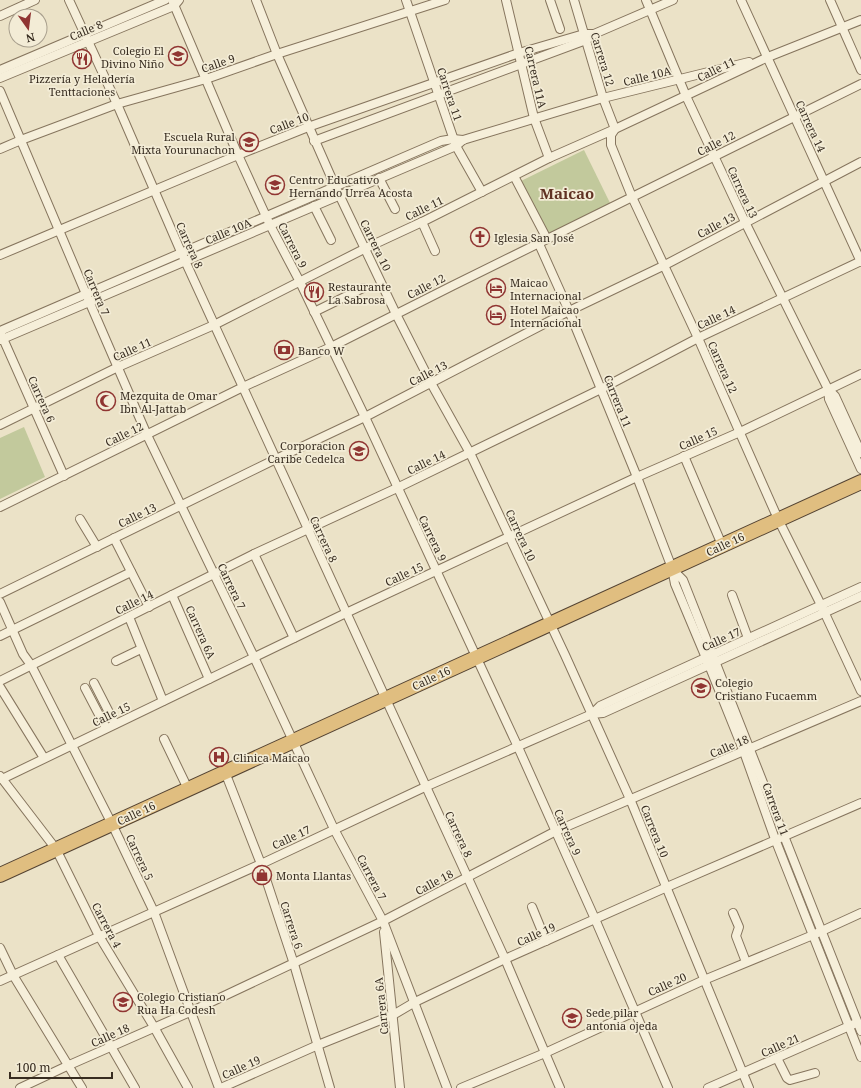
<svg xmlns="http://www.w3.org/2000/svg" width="861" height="1088" font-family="'Noto Serif',serif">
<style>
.park{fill:#c2c99c}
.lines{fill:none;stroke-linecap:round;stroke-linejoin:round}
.minor-casing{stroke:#86755e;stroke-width:10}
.trunk-casing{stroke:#544332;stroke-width:16}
.minor{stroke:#f6efda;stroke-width:8}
.trunk{stroke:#e0be80;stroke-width:14}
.labels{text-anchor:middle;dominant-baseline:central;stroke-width:3.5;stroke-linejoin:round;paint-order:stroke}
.street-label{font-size:11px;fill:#372c20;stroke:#f3ecd6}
.poi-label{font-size:11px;fill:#372c20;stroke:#f3ecd6;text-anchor:start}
.district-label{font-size:15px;font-weight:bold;fill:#613223;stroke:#f3ecd6}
</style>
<rect width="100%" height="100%" fill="#ebe2c7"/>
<g class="park">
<polygon points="584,150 611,205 548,236 521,181"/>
<polygon points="24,427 45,477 0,499 0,438"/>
</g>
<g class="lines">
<defs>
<g id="minor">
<polyline points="69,0 117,104 181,252 505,959 560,1088"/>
<polyline points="172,0 238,155 270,225 300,282 365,417 518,747 595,919 668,1088"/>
<polyline points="256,0 277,54 335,186 396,314 431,383 470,453 565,655 630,799 749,1088"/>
<polyline points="406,0 456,146 482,192"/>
<polyline points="506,0 534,118 549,158"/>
<polyline points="550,0 560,29"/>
<polyline points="574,0 603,98 615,129 611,135 611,145 632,197 698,338 778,519 821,605 861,691"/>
<polyline points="646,0 686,96 745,222 823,379 828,389 829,399 861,469"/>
<polyline points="741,0 861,262"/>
<polyline points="830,0 861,70"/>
<polyline points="0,16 35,0"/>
<polyline points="0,70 165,0"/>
<polyline points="0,78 174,6 179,0"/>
<polyline points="0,91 89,301 147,435 254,657 334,829 383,921 447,1088"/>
<polyline points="314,141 586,40 594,34 673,0"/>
<polyline points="0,149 21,140 117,104 206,79 277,54 445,0"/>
<polyline points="514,176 547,239"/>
<polyline points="379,178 395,209"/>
<polyline points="314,206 331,240"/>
<polyline points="422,222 435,251"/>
<polyline points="539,244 569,311 637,477 672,568 675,584 709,665 744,752 775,839 861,1057"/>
<polyline points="0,255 238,155 308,127 519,53 584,34 594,34"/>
<polyline points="314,312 363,288"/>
<polyline points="0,331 441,141 453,139 463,140"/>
<polyline points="1,334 64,476"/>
<polyline points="0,340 456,146 463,140 603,98 749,62"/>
<polyline points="828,389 835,396 861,453"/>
<polyline points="0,425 118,367 214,325 366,248 422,222 549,158 615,129 768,57 861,20"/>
<polyline points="684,456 722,545"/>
<polyline points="0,507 243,387 331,347 452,286 861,84"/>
<polyline points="80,519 97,547"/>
<polyline points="114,538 149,607"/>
<polyline points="254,554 294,638"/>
<polyline points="672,569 683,580 861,1031"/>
<polyline points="0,594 276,459 365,417 569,311 663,266 861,162"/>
<polyline points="172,595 209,679"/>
<polyline points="732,595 748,638"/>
<polyline points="0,602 23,654 31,665 112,824 154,912 219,1088"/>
<polyline points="129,617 163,701"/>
<polyline points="0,636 131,572"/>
<polyline points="116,661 141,649"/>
<polyline points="0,681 254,554 397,488 601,389 698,338 861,261"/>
<polyline points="94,683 115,724"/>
<polyline points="0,687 44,758"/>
<polyline points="85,688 106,728"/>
<polyline points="592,714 600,706 861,587"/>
<polyline points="164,739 188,789"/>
<polyline points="225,772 261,864 294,964 330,1088"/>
<polyline points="0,776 56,849 99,936 154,1027 188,1088"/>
<polyline points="2,779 346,613 637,477 740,432 861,374"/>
<polyline points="532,907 546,941"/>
<polyline points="733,913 739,927 736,936 746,962"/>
<polyline points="384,932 400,1088"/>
<polyline points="0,948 13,975 82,1088"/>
<polyline points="58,955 135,1088"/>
<polyline points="0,981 261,864 425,787 592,714 603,713 861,596"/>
<polyline points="777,1058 787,1078 790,1080 815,1073"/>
<polyline points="20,1088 67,1066 190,1012 383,921 556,831 861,701"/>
<polyline points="221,1088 318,1045 393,1015 415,1002 505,959 667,887 861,803"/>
<polyline points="461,1088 545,1053 704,980 813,935 861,913"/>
<polyline points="708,1088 854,1024"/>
</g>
<polyline id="trunk" points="0,875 861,482"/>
</defs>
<use href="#minor" class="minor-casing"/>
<use href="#trunk" class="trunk-casing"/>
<use href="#minor" class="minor"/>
<use href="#trunk" class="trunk"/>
</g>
<defs>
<symbol id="school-ring" viewBox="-11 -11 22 22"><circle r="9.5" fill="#f3ecd6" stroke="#903532" stroke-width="1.5"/><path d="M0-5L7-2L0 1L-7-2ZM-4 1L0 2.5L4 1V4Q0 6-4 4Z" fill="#903532"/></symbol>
<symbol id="restaurant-ring" viewBox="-11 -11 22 22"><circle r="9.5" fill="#f3ecd6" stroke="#903532" stroke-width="1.5"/><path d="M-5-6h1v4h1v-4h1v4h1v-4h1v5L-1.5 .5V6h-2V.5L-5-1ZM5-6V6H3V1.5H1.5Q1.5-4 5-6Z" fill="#903532"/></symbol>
<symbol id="church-ring" viewBox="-11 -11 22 22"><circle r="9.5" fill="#f3ecd6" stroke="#903532" stroke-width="1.5"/><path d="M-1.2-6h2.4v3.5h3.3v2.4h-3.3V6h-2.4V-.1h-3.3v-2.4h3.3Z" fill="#903532"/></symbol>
<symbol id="hotel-ring" viewBox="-11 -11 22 22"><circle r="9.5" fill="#f3ecd6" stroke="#903532" stroke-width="1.5"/><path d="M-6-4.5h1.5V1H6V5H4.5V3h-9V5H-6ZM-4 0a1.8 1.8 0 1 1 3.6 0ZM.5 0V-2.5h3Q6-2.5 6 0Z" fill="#903532"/></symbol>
<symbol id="bank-ring" viewBox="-11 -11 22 22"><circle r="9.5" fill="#f3ecd6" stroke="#903532" stroke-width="1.5"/><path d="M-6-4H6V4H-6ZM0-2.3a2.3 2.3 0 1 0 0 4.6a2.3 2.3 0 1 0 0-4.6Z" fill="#903532"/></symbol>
<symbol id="mosque-ring" viewBox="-11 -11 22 22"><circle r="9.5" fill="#f3ecd6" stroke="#903532" stroke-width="1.5"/><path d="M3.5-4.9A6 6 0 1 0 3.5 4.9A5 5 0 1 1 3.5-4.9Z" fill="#903532"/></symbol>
<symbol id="hospital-ring" viewBox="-11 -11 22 22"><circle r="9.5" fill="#f3ecd6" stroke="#903532" stroke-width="1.5"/><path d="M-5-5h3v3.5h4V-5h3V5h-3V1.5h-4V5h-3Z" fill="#903532"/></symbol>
<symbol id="shop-ring" viewBox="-11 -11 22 22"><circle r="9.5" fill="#f3ecd6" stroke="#903532" stroke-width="1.5"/><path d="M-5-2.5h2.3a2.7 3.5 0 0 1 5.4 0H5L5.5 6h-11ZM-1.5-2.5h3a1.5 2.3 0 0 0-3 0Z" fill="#903532"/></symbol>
</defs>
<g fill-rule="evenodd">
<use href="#school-ring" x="167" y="45" width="22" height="22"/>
<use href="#restaurant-ring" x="71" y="48" width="22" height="22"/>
<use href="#school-ring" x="238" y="131" width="22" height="22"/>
<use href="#school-ring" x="264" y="174" width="22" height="22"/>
<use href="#church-ring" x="469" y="226" width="22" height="22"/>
<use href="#hotel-ring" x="485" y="277" width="22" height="22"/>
<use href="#restaurant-ring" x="303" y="281" width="22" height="22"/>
<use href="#hotel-ring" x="485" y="304" width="22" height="22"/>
<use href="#bank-ring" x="273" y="339" width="22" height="22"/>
<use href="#mosque-ring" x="95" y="390" width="22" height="22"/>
<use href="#school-ring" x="348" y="440" width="22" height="22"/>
<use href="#school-ring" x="690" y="677" width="22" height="22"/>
<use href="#hospital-ring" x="208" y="746" width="22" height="22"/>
<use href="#shop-ring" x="251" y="864" width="22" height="22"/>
<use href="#school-ring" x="112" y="991" width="22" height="22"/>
<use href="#school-ring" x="561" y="1007" width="22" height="22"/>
</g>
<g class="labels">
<g class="street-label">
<text transform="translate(86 30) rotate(-23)">Calle 8</text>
<text transform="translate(603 59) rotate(73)">Carrera 12</text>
<text transform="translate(218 63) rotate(-19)">Calle 9</text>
<text transform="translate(716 69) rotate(-26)">Calle 11</text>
<text transform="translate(647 76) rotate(-14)">Calle 10A</text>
<text transform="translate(536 77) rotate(77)">Carrera 11A</text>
<text transform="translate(450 94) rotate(71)">Carrera 11</text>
<text transform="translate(289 123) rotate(-21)">Calle 10</text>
<text transform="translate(811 126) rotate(65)">Carrera 14</text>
<text transform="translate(716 143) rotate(-27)">Calle 12</text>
<text transform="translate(743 192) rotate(65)">Carrera 13</text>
<text transform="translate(424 208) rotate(-26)">Calle 11</text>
<text transform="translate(716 225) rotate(-28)">Calle 13</text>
<text transform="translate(228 231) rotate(-23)">Calle 10A</text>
<text transform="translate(190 245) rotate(66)">Carrera 8</text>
<text transform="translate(293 245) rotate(63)">Carrera 9</text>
<text transform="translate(376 245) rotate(64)">Carrera 10</text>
<text transform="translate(426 286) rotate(-27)">Calle 12</text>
<text transform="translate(97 292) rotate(67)">Carrera 7</text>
<text transform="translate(716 317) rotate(-25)">Calle 14</text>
<text transform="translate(132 349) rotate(-24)">Calle 11</text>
<text transform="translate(723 367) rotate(66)">Carrera 12</text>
<text transform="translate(428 373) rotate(-27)">Calle 13</text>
<text transform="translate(42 399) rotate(66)">Carrera 6</text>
<text transform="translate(618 401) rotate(68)">Carrera 11</text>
<text transform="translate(124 434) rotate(-26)">Calle 12</text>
<text transform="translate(698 438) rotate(-24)">Calle 15</text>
<text transform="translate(426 462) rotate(-26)">Calle 14</text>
<text transform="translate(137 515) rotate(-26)">Calle 13</text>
<text transform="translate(521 535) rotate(65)">Carrera 10</text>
<text transform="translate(433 538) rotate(64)">Carrera 9</text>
<text transform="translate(324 539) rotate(65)">Carrera 8</text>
<text transform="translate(725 544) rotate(-25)">Calle 16</text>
<text transform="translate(404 574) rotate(-25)">Calle 15</text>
<text transform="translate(232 586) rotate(64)">Carrera 7</text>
<text transform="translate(134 602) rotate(-26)">Calle 14</text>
<text transform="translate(201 632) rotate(66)">Carrera 6A</text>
<text transform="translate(721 639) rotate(-24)">Calle 17</text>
<text transform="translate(431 678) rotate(-25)">Calle 16</text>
<text transform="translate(111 714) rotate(-26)">Calle 15</text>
<text transform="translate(729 746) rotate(-23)">Calle 18</text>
<text transform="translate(776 809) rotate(70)">Carrera 11</text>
<text transform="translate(136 813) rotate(-25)">Calle 16</text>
<text transform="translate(655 831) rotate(68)">Carrera 10</text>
<text transform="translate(568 832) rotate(66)">Carrera 9</text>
<text transform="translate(459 834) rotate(65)">Carrera 8</text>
<text transform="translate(291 837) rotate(-25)">Calle 17</text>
<text transform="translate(140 857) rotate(65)">Carrera 5</text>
<text transform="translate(372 877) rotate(62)">Carrera 7</text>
<text transform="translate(434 882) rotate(-28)">Calle 18</text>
<text transform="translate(107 925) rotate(62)">Carrera 4</text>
<text transform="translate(292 925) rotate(72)">Carrera 6</text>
<text transform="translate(536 934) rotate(-24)">Calle 19</text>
<text transform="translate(667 984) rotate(-24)">Calle 20</text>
<text transform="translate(381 1006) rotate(-96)">Carrera 6A</text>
<text transform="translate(110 1035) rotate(-24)">Calle 18</text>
<text transform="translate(780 1045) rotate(-24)">Calle 21</text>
<text transform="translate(241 1067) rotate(-24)">Calle 19</text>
</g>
<g class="poi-label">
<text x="164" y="50" text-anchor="end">Colegio El<tspan x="164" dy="13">Divino Niño</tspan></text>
<text x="82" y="78" text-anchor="middle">Pizzería y Heladería<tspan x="82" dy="13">Tenttaciones</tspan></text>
<text x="235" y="136" text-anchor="end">Escuela Rural<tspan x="235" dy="13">Mixta Yourunachon</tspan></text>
<text x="289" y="179">Centro Educativo<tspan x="289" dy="13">Hernando Urrea Acosta</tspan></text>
<text x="494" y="237">Iglesia San José</text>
<text x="510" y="282">Maicao<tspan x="510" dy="13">Internacional</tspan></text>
<text x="328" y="286">Restaurante<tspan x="328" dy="13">La Sabrosa</tspan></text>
<text x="510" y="309">Hotel Maicao<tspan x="510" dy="13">Internacional</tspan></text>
<text x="298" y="350">Banco W</text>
<text x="120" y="395">Mezquita de Omar<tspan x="120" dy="13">Ibn Al-Jattab</tspan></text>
<text x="345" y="445" text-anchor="end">Corporacion<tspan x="345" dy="13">Caribe Cedelca</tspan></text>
<text x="715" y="682">Colegio<tspan x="715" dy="13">Cristiano Fucaemm</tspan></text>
<text x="233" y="757">Clinica Maicao</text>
<text x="276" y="875">Monta Llantas</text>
<text x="137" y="996">Colegio Cristiano<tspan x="137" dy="13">Rua Ha Codesh</tspan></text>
<text x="586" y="1012">Sede pilar<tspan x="586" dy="13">antonia ojeda</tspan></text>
</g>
<g class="district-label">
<text x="567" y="193">Maicao</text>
</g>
</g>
<g transform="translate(28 28) rotate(166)"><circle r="19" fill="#f3ecd6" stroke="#a89f8d"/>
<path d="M0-3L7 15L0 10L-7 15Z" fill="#903532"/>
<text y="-6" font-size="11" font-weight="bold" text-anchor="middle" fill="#372c20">N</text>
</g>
<path d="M10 1072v6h102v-6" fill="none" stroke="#372c20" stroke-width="2"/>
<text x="16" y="1072" font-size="12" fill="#372c20" stroke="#f3ecd6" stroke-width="3" paint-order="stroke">100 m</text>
</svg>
